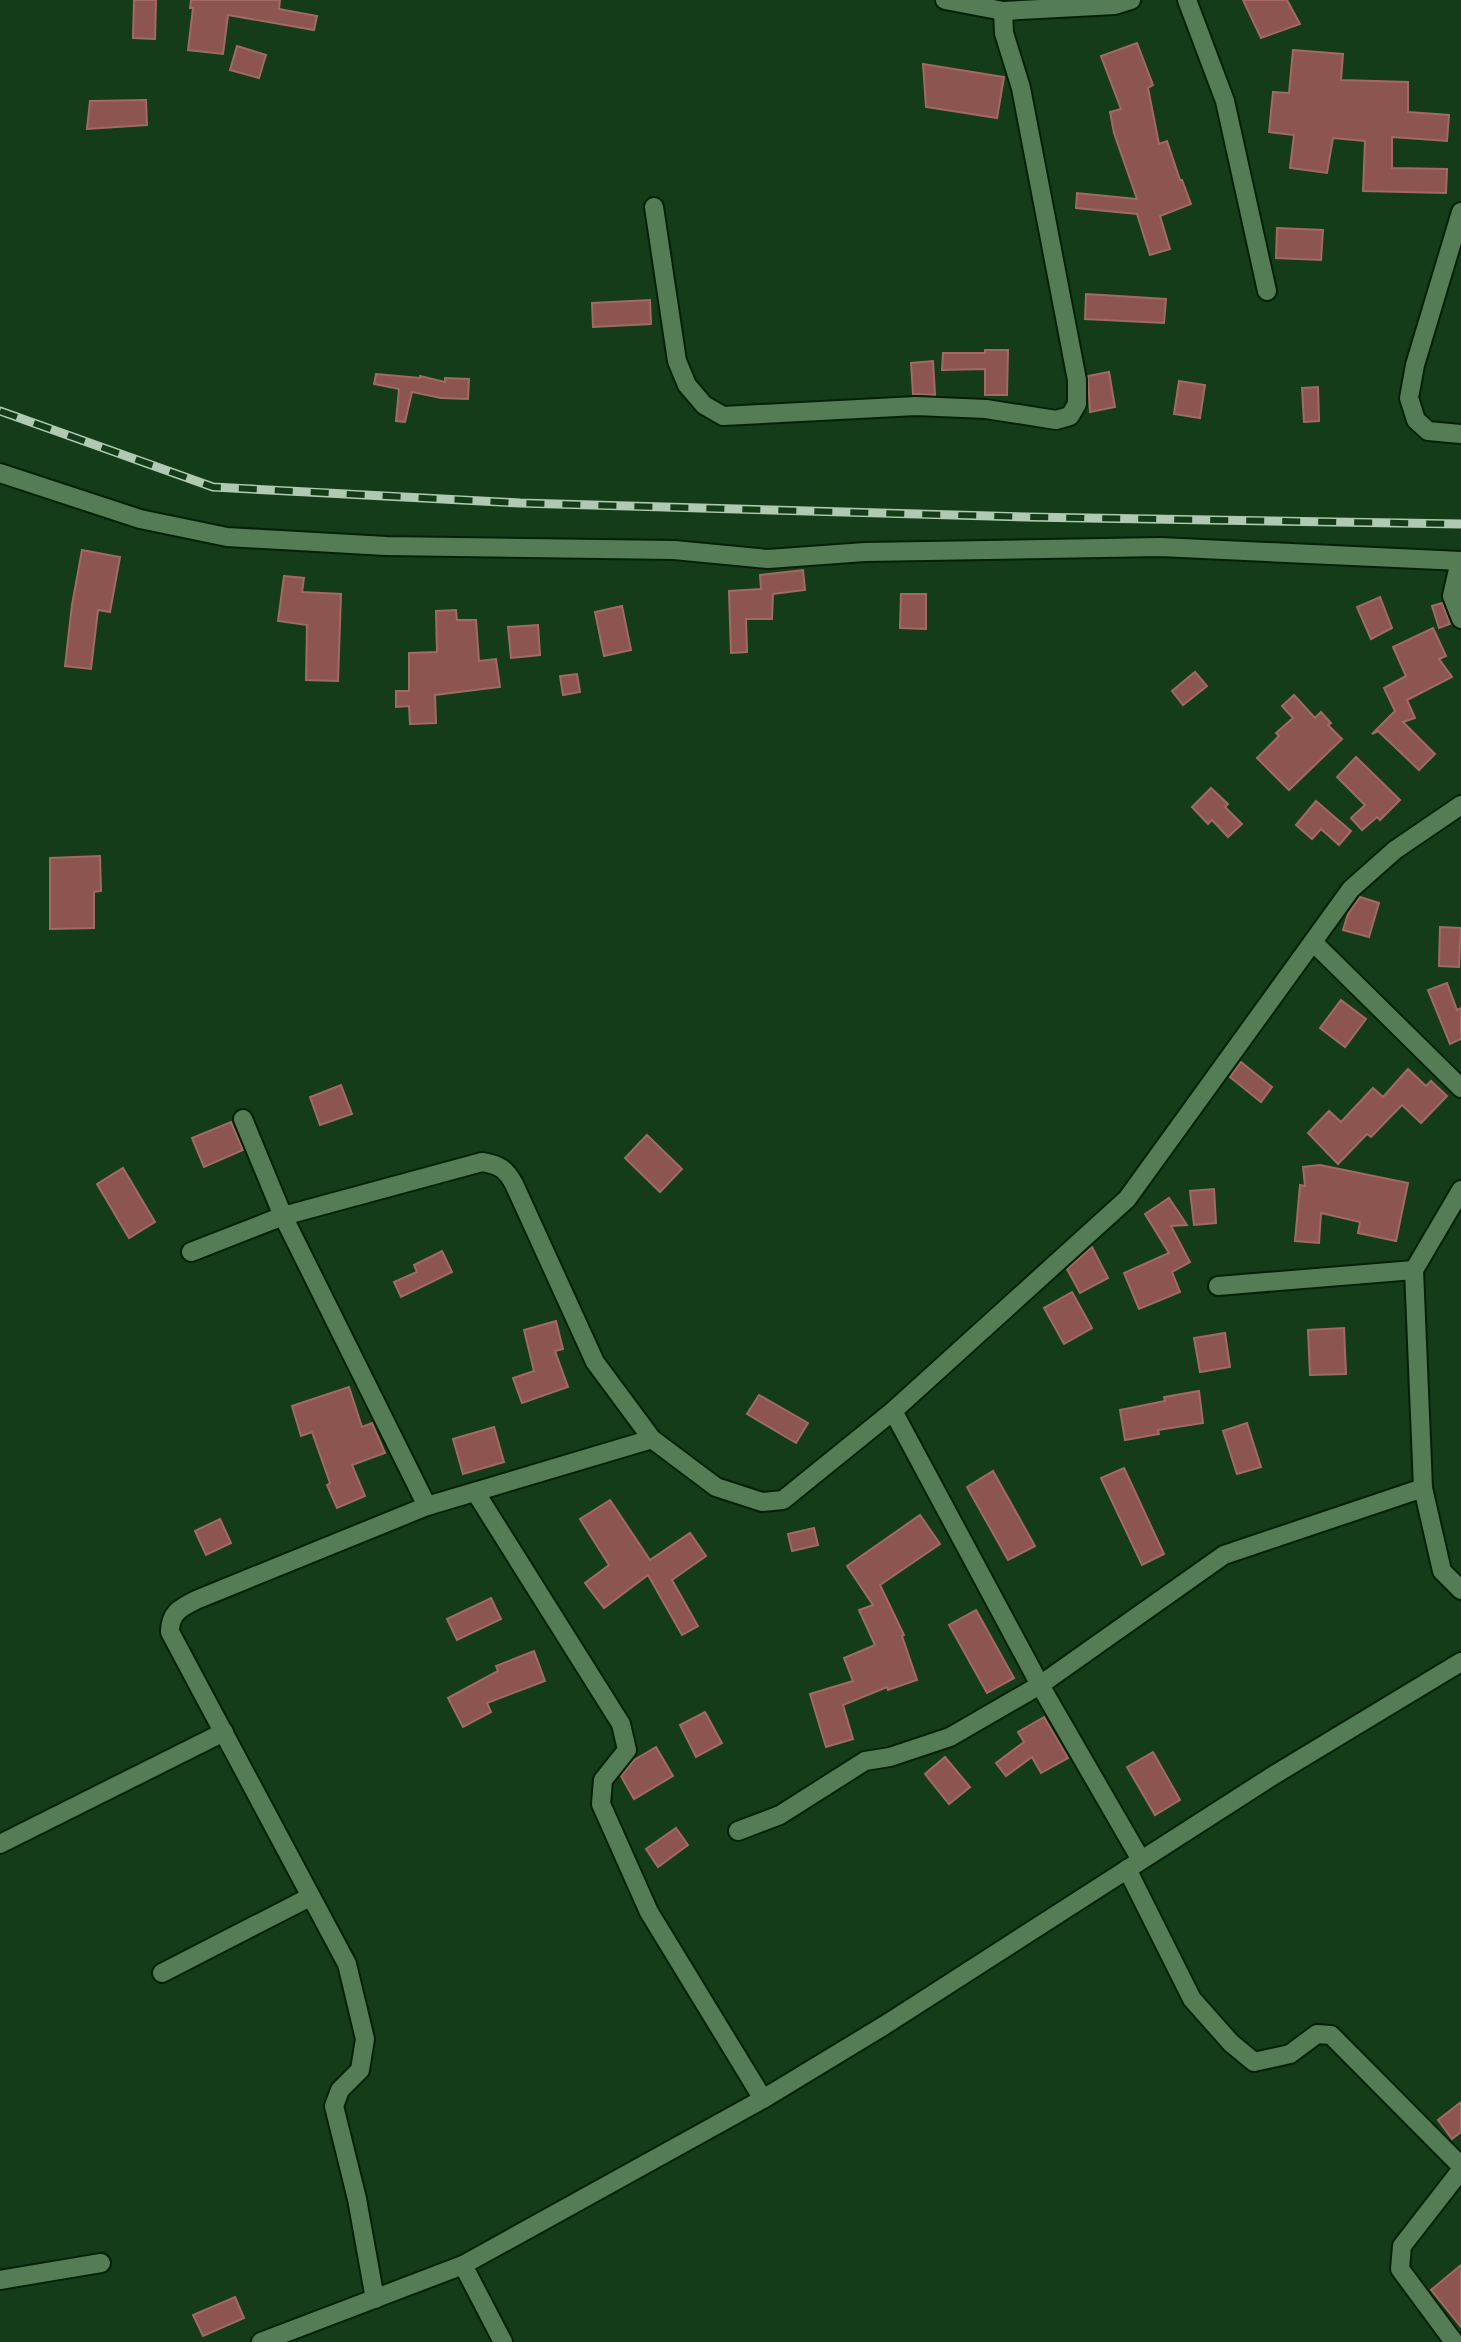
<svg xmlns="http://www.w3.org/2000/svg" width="1461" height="2342" font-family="'Open Sans',sans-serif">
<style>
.building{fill:#8c554f;stroke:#a36a64;stroke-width:2}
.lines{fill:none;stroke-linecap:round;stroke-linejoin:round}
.minor-casing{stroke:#042107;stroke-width:22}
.minor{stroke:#547d56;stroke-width:18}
.rail-casing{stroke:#b0c9b2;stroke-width:9}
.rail{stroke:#153c19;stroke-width:6;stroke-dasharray:18;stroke-linecap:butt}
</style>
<rect width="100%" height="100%" fill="#153c19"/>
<g class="building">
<polygon points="134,0 156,0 155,39 133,38"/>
<polygon points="191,0 280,0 279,9 317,16 314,30 228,15 223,54 188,50 193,8 190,8"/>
<polygon points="1243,0 1287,0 1300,24 1261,38"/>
<polygon points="1137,43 1153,85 1148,88 1159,144 1167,141 1180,180 1182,180 1191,204 1160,216 1170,249 1150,255 1137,214 1076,208 1077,193 1137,199 1114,133 1110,112 1121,109 1101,56"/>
<polygon points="237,46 266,55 259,78 230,70"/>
<polygon points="1293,50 1343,54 1341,80 1408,82 1408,112 1449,115 1447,141 1392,137 1392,168 1447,169 1446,193 1363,191 1365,141 1333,138 1327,173 1290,168 1294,135 1269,132 1273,92 1289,93"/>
<polygon points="923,64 1004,77 997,118 926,107"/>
<polygon points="146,100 147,125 87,129 90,101"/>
<polygon points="1277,228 1323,230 1321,260 1276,258"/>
<polygon points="1086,294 1166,299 1164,323 1085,319"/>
<polygon points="650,300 651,324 593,327 592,303"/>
<polygon points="985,350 1008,350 1007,395 985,395 985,369 942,370 943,353 985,353"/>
<polygon points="933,361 935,395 913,394 911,363"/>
<polygon points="1109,372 1115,407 1090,412 1088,376"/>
<polygon points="376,374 420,378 420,376 445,382 445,378 469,379 468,399 441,398 412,392 405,422 396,421 399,389 374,384"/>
<polygon points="1179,381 1205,385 1200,418 1174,414"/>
<polygon points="1318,387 1319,421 1304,422 1302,388"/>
<polygon points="82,550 120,557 110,612 98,610 91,669 65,666 72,605"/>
<polygon points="803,570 805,590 773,594 772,619 746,619 747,652 731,653 729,591 761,589 760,575"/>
<polygon points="284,576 304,578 302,592 341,594 338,681 306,680 307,625 278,621"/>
<polygon points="901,594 926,594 926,629 900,628"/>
<polygon points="1380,597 1392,628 1371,639 1357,607"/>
<polygon points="1442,603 1450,624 1439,628 1432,606"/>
<polygon points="622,606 631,650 604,656 595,612"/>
<polygon points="456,610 457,620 476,620 479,661 496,659 500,687 435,695 436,723 410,724 409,706 396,707 396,691 409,691 409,653 437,652 436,611"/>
<polygon points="538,625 540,655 511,658 508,627"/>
<polygon points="1433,628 1446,656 1439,659 1452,677 1407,700 1415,718 1403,722 1435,754 1419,770 1378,731 1372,734 1395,711 1384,688 1406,676 1393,647"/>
<polygon points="1195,672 1207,686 1183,705 1172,691"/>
<polygon points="577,674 580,692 563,695 560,676"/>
<polygon points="1294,695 1315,718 1321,712 1331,723 1328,725 1342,739 1289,790 1257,758 1279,736 1276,733 1293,718 1282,706"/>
<polygon points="1356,757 1400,800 1380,820 1377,817 1362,830 1351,818 1365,805 1337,777"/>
<polygon points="1211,788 1228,804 1225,807 1242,824 1228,837 1212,820 1208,824 1192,807"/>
<polygon points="1316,801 1351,831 1339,845 1321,829 1312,839 1296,825"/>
<polygon points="100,856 101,891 94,892 94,928 50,929 50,858"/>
<polygon points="1360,897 1379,903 1369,937 1343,930 1348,914"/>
<polygon points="1440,927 1461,928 1459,967 1439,966"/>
<polygon points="1447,983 1457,1010 1461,1008 1461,1039 1450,1044 1428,990"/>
<polygon points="1341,1000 1366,1019 1345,1047 1320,1028"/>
<polygon points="1241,1062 1272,1087 1261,1102 1230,1077"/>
<polygon points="1408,1069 1426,1086 1431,1081 1447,1096 1421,1123 1402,1105 1371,1137 1367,1134 1338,1164 1308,1133 1329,1111 1341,1122 1373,1088 1383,1097"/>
<polygon points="341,1085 352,1114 320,1125 310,1097"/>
<polygon points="231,1122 243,1150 204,1167 192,1138"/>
<polygon points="647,1135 682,1169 660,1192 625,1158"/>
<polygon points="1320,1165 1408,1183 1396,1241 1358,1233 1360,1222 1321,1213 1319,1243 1295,1241 1300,1185 1305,1186 1303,1167"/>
<polygon points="123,1168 155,1222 129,1238 97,1184"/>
<polygon points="1214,1189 1216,1223 1194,1225 1190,1191"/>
<polygon points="1169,1198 1187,1225 1171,1226 1190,1262 1172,1272 1180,1292 1139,1309 1124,1273 1169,1253 1145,1214"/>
<polygon points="1092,1247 1108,1278 1080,1293 1067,1269"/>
<polygon points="442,1251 452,1272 401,1297 394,1282 417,1272 414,1265"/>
<polygon points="1072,1292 1092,1328 1064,1344 1044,1308"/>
<polygon points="556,1321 563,1349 555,1351 568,1387 522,1403 513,1378 534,1371 524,1330"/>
<polygon points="1344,1328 1346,1374 1310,1375 1308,1330"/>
<polygon points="1225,1333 1230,1367 1200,1372 1194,1338"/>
<polygon points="349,1387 362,1427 372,1423 385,1453 352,1465 365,1496 337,1508 327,1485 330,1483 312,1432 301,1436 292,1406"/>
<polygon points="1199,1391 1203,1423 1158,1430 1159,1434 1125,1440 1120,1410 1165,1401 1164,1397"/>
<polygon points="759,1395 808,1423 796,1443 747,1414"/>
<polygon points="1247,1423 1261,1467 1237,1474 1223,1431"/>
<polygon points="494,1427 504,1462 463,1474 453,1439"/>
<polygon points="1124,1468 1164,1554 1142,1565 1101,1478"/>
<polygon points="993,1471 1035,1546 1008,1560 967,1487"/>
<polygon points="610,1500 650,1560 690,1533 706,1556 672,1580 698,1626 682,1635 648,1575 604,1608 585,1583 609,1565 580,1519"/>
<polygon points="920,1515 940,1544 880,1585 904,1635 902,1636 917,1680 888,1690 887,1687 843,1705 853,1739 826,1747 810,1694 853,1681 844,1658 875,1645 859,1610 873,1605 847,1566"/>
<polygon points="220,1519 231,1543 206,1555 195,1531"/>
<polygon points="814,1528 818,1545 792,1551 788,1534"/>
<polygon points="491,1598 501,1619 457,1640 447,1619"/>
<polygon points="976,1610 1014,1678 987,1693 949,1625"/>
<polygon points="534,1651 545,1681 487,1703 491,1712 463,1727 448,1698 498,1671 496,1666"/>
<polygon points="705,1712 722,1743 696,1757 680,1725"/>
<polygon points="1044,1717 1068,1758 1041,1773 1032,1757 1006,1776 996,1763 1024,1742 1018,1732"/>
<polygon points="656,1747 673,1776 634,1799 621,1776 634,1760"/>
<polygon points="1153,1752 1180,1800 1155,1815 1127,1767"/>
<polygon points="945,1757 970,1787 949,1804 925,1774"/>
<polygon points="676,1828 688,1845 658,1867 646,1849"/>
<polygon points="1461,2102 1461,2132 1452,2139 1438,2120"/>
<polygon points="1461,2265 1461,2327 1431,2290"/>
<polygon points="235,2297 244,2318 203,2336 193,2315"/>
</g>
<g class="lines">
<defs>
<g id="minor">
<polyline points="945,0 1003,11 1115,5 1131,0"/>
<polyline points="1187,0 1225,101 1267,291"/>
<polyline points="654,207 677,361 687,385 704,405 723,416 916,406 986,409 1056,420 1070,416 1077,404 1077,380 1021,88 1004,33 1003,11"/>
<polyline points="1461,212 1415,365 1409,398 1416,420 1428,431 1461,434"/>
<polyline points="0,473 140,519 227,537 386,546 674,550 768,559 865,552 1160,547 1461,561"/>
<polyline points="1460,561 1452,596 1461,619"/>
<polyline points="1314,943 1461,1088"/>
<polyline points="243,1119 283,1216 427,1506"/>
<polyline points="1461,1190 1414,1270 1423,1488 1442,1571 1461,1590"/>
<path d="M 191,1252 L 283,1216 L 482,1162 C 500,1165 506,1169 514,1184 L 595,1362 L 652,1439 L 716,1487 L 762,1502 L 783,1500 L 893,1411 L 1127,1199 L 1351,889 L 1395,850 L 1461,805"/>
<polyline points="1218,1286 1414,1270"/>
<polyline points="893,1411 1040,1685 1141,1860"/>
<polyline points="476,1493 621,1724 627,1750 603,1780 601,1804 649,1912 763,2099"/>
<polyline points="738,1831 780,1815 865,1761 890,1757 950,1737 1040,1685 1224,1555 1423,1488"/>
<polyline points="0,1844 224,1732"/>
<polyline points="1127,1869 1192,1999 1231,2043 1254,2062 1290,2054 1317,2034 1331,2035 1461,2166"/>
<polyline points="162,1973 310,1897"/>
<polyline points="463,2265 503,2342"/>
<polyline points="0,2280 101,2263"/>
<path d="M 375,2299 L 357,2199 L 334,2106 L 340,2090 L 360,2070 L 365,2039 L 347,1964 L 170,1632 C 170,1613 180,1608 196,1600 L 427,1506 L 652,1439"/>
<polyline points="261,2342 463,2265 763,2099 885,2025 1274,1775 1461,1662"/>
<polyline points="1454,2342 1400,2269 1402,2246 1461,2170"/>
</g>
</defs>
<use href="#minor" class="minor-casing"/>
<use href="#minor" class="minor"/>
<defs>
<polyline id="rail" points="0,411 213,487 520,503 1026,517 1461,524"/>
</defs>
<use href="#rail" class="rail-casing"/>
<use href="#rail" class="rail"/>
</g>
</svg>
